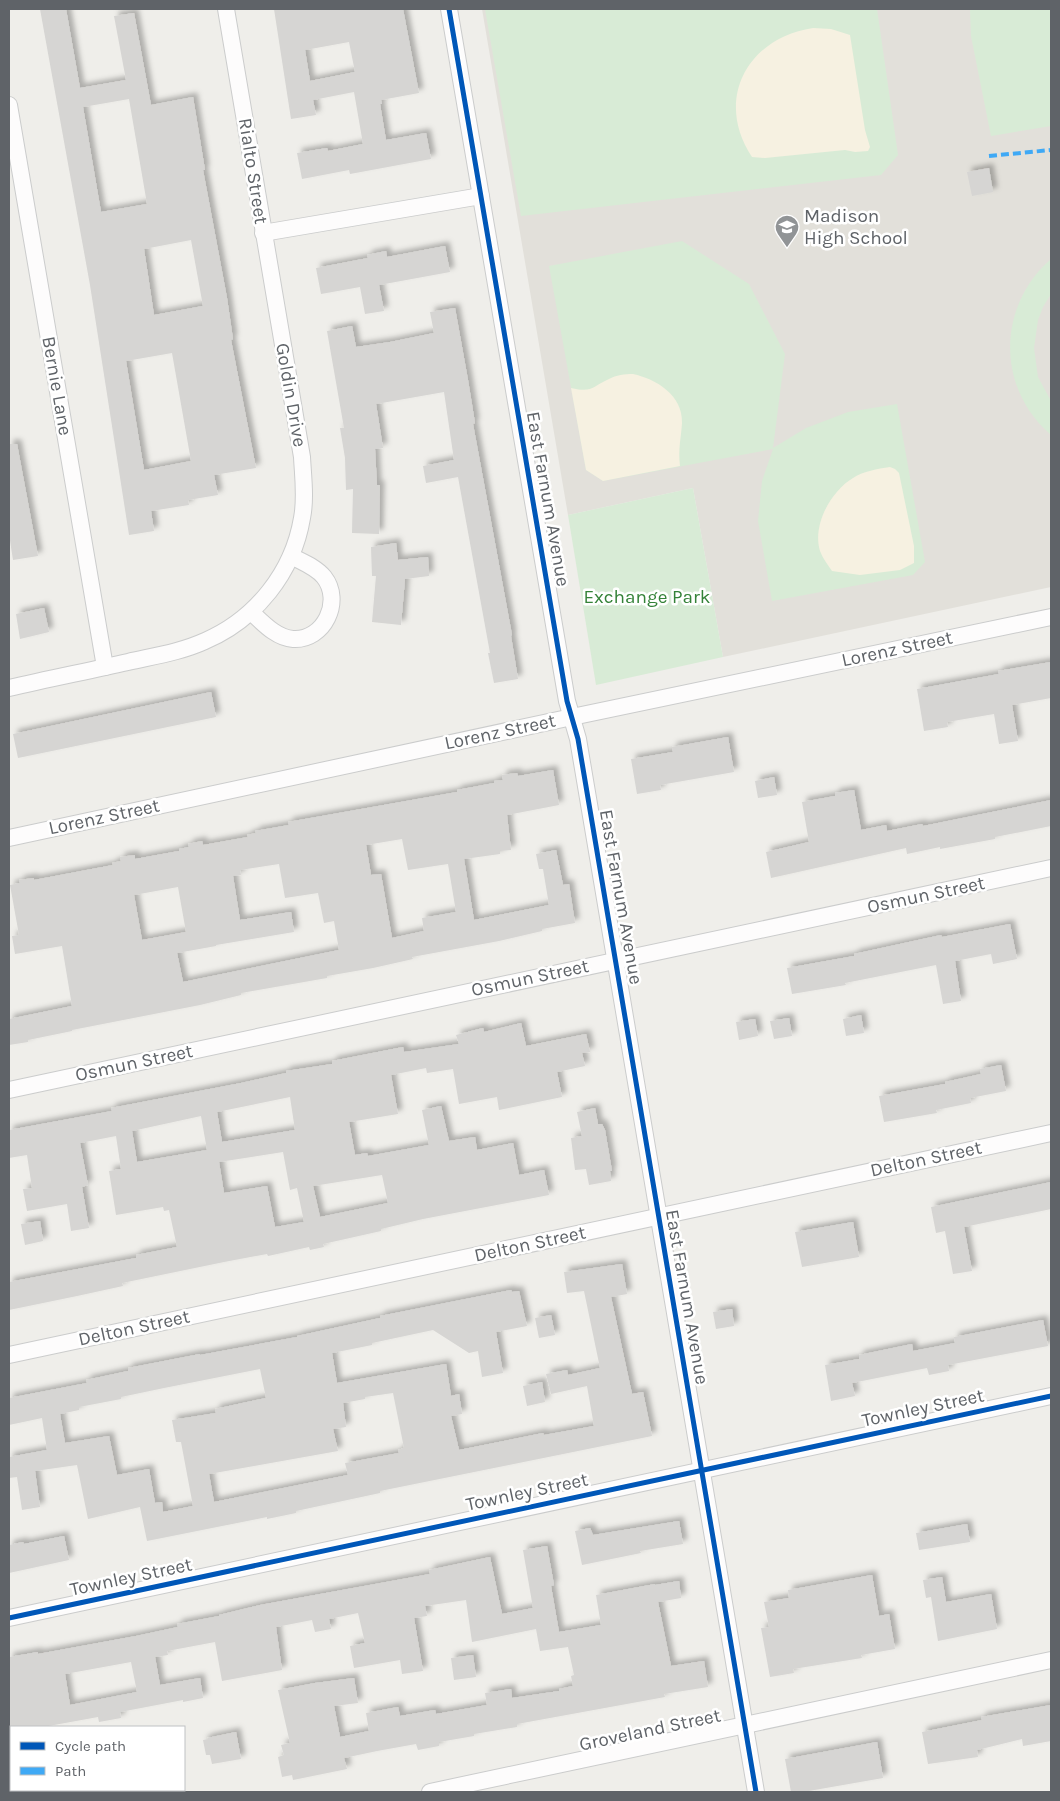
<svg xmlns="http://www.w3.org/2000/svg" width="1060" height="1801" font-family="Karla,sans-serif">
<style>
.education{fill:#e2e0da}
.green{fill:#d8ebd6}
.sand{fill:#f6f1e1}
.building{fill:#d6d5d3;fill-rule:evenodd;filter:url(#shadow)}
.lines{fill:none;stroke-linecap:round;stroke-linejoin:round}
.street-casing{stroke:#cbcccc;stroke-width:18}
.street{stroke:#fdfcfc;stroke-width:16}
.quiet{stroke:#3fa9f5;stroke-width:4;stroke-dasharray:8 4;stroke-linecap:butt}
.cycleway-casing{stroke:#fff;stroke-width:8}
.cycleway{stroke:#0057b8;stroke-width:5}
.labels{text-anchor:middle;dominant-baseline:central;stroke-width:5;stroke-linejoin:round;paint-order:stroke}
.street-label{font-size:19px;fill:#5f6368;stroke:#fff}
.poi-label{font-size:19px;fill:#5f6368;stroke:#fff;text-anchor:start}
.park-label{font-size:19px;fill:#348238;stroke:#fff}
</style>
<defs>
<filter id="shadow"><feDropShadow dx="4.5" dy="-4.5" stdDeviation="2.5" flood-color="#0004"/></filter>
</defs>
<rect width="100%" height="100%" fill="#efeeea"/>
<polygon class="education" points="482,9 1051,9 1051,587 723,657 693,488 568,515"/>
<g class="green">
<polygon points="485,9 877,9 898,155 881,175 521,216"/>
<polygon points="970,9 1051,9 1051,126 991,136 971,36"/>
<polygon points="682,241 749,284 785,354 773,448 806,428 848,412 897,404 925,562 913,575 772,601 758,521 762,481 773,449 603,481 586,470 549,266"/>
<path d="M 1051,259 L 1051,294 L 1043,307 L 1038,320 L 1034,348 L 1038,377 L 1051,401 L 1051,435 C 996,388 997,306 1051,259 Z"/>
<polygon points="693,488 723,657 596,685 568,515"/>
</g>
<g class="sand">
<path d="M 813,28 L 831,29 L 850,35 L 865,130 L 870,147 L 868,151 L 855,152 L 845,150 L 765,158 L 752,157 C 714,100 747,38 813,28 Z"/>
<path d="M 633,374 C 656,379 683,395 682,423 C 681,439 678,448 680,466 L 603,481 L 586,470 L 571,388 C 593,393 591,387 609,379 C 616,375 625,374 633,374 Z"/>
<path d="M 890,467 L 895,469 L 899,473 L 914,546 L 914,563 L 900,570 L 860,575 L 832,571 C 828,565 823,559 820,551 C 812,525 831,491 853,478 C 864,471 877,469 890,467 Z"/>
</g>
<g class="building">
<path d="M 40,9 L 66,9 L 80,88 L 126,80 L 114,16 L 134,13 L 151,105 L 193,97 L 205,170 L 203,170 L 227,298 L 233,339 L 231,340 L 256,468 L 214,475 L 218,495 L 188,500 L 189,505 L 151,511 L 154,531 L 129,535 L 90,285 ZM 129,99 L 147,204 L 101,212 L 83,107 ZM 191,240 L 203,306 L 154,315 L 144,249 ZM 172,353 L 191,461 L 144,470 L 126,361 Z"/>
<path d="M 274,9 L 403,9 L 419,93 L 381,100 L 382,104 L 380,104 L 386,140 L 426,133 L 431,159 L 350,174 L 349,170 L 302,179 L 297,153 L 327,148 L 328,151 L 363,144 L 354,92 L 313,100 L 316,115 L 291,119 ZM 349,42 L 355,72 L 310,81 L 305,50 Z"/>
<polygon points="989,168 993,192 972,196 967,172"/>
<polygon points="445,246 450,272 379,285 384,311 365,314 360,287 321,294 316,268 368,258 367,255 386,251 387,257"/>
<polygon points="455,308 468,380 475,423 473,424 512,635 511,636 518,679 494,683 488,653 490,653 458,477 426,483 423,466 454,460 444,392 376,404 383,448 375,449 377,485 380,485 379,534 352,533 353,489 346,490 345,458 340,428 344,428 327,331 352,326 356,347 390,342 434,333 430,312"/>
<polygon points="9,444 17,444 38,556 13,560 9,534"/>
<polygon points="396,543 398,560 428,557 429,576 405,579 401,625 372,622 376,576 372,576 371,547"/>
<polygon points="44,608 49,632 20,639 16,614"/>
<polygon points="1051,662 1051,698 1012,705 1018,741 999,744 994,714 947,722 948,727 924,731 917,689 999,674 998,671"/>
<polygon points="211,692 216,717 18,758 13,734"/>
<polygon points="728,737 734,772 660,785 661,790 637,794 631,759 673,752 672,747"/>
<path d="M 553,770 L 559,805 L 507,815 L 511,850 L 500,851 L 500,854 L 464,859 L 474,920 L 549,905 L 543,869 L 539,869 L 536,854 L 556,850 L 563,885 L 569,884 L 575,923 L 542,929 L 542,931 L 499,941 L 412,957 L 413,959 L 373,968 L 327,976 L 327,978 L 241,993 L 241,995 L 200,1005 L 72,1030 L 72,1031 L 28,1040 L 28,1042 L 9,1045 L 9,1019 L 72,1006 L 62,946 L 15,954 L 12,936 L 19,935 L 10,885 L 20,883 L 19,880 L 34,878 L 34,880 L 113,865 L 112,863 L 121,861 L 120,857 L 135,855 L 135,859 L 179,851 L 179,849 L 189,847 L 188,844 L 202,841 L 203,845 L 248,837 L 247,835 L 256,833 L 255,831 L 289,825 L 288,822 L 457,792 L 457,790 L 494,783 L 494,781 L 503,780 L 502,775 L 517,773 L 518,776 ZM 402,839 L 408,870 L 448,864 L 456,912 L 422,918 L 424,931 L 392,938 L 381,874 L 371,875 L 366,845 ZM 279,864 L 285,898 L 318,893 L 324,923 L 334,921 L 339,950 L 183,982 L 177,953 L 216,946 L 216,945 L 294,932 L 291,912 L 240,920 L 233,876 L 241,875 L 240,870 ZM 178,887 L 186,932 L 142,940 L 134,895 Z"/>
<polygon points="774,777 777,795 758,798 755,781"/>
<polygon points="854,790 861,830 886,825 887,831 922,824 923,826 1051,800 1051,826 995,837 995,839 940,849 940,847 907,854 906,848 771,878 766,852 809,842 802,802 835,796 835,793"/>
<polygon points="1010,924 1017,959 993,964 991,954 955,961 961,1001 943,1004 936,965 845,983 846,985 792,994 787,968 854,956 854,954 941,935 942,937"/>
<polygon points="861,1015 864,1033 846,1036 843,1019"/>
<polygon points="789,1018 792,1036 774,1039 770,1021"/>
<polygon points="755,1019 758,1036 739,1040 736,1022"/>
<path d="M 521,1023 L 526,1046 L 586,1034 L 590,1052 L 582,1053 L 585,1066 L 557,1072 L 562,1097 L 499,1110 L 497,1097 L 459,1104 L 453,1069 L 427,1073 L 426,1068 L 391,1075 L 398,1114 L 349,1122 L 355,1155 L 367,1153 L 368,1156 L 429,1145 L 422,1110 L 441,1106 L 449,1141 L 475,1137 L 477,1150 L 513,1143 L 519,1175 L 544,1170 L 549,1195 L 423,1219 L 381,1229 L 381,1231 L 323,1244 L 324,1247 L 310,1250 L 309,1247 L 268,1256 L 267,1254 L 224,1262 L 122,1283 L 123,1286 L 77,1296 L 9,1310 L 9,1282 L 136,1258 L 136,1255 L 177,1247 L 169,1210 L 164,1211 L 163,1207 L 116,1215 L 109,1171 L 121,1169 L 116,1136 L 80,1143 L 88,1185 L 82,1187 L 89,1228 L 71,1231 L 67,1204 L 27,1211 L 23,1189 L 32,1188 L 27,1155 L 9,1158 L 9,1130 L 112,1111 L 111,1108 L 241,1083 L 286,1073 L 286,1071 L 332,1064 L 332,1061 L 403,1047 L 404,1052 L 459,1044 L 456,1035 L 483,1028 L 484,1032 ZM 290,1097 L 295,1130 L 222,1142 L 217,1112 ZM 201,1116 L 207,1150 L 137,1162 L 132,1131 ZM 283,1152 L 290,1190 L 297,1188 L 304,1222 L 275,1227 L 267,1186 L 224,1193 L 219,1162 ZM 382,1175 L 388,1203 L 320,1217 L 313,1186 Z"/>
<polygon points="1001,1065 1006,1091 970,1098 971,1103 936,1110 937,1113 884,1122 879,1096 945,1084 945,1082 981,1074 980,1069"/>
<polygon points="595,1108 598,1124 602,1124 605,1130 612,1171 610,1171 611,1181 589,1185 586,1169 575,1170 571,1138 582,1136 577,1112"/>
<polygon points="1051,1182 1051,1209 964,1227 972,1271 953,1274 945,1231 936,1233 931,1207"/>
<polygon points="40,1221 43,1241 25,1245 21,1224"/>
<polygon points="853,1222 859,1257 802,1267 795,1232"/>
<path d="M 622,1264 L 627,1294 L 611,1297 L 632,1394 L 643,1392 L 652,1436 L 380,1491 L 380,1493 L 296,1511 L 296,1513 L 267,1519 L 267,1517 L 147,1541 L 140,1507 L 88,1519 L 77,1465 L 35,1471 L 40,1507 L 22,1510 L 17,1477 L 9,1478 L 9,1457 L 47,1450 L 42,1418 L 9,1425 L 9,1398 L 87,1383 L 86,1380 L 128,1371 L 128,1368 L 200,1354 L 200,1355 L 297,1337 L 297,1336 L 380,1318 L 380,1316 L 511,1290 L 512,1292 L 519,1291 L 527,1326 L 496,1332 L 503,1373 L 482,1377 L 478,1351 L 469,1353 L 433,1330 L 372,1343 L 372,1345 L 332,1353 L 337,1383 L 446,1364 L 451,1396 L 459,1394 L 462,1414 L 451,1416 L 459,1450 L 543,1433 L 544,1435 L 594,1426 L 587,1386 L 551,1394 L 546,1374 L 567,1370 L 568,1375 L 600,1368 L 584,1291 L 567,1293 L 564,1272 ZM 260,1369 L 266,1398 L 215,1409 L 216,1413 L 172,1420 L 176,1442 L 181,1442 L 193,1506 L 163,1512 L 162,1502 L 155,1503 L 149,1469 L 117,1475 L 109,1436 L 65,1443 L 60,1414 L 79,1410 L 79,1407 L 121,1399 L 121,1397 L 164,1388 ZM 393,1393 L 404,1448 L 398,1450 L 399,1453 L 345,1463 L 348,1475 L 214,1502 L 209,1474 L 338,1451 L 333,1429 L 346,1427 L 343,1403 L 365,1399 L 365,1397 Z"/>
<polygon points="732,1309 734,1326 716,1329 713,1312"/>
<polygon points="551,1315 555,1335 539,1338 535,1318"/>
<polygon points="1043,1320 1048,1346 948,1365 949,1371 929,1375 927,1368 852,1383 855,1396 831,1401 825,1365 859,1359 859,1355 912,1344 913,1351 955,1343 954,1337"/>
<polygon points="542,1382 545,1402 527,1406 523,1386"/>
<polygon points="679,1521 683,1544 640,1551 641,1553 582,1565 575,1531 590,1528 593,1535"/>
<polygon points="967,1524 970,1542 919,1550 916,1533"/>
<polygon points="64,1536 69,1560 9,1573 9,1545 23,1542 24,1544"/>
<path d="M 547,1546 L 554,1585 L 551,1586 L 559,1632 L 601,1625 L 596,1595 L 655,1584 L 655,1585 L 679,1581 L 681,1598 L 658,1602 L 671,1666 L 704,1661 L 708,1687 L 664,1694 L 665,1697 L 517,1724 L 517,1727 L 474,1734 L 474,1736 L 439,1742 L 439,1746 L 418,1750 L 416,1744 L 377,1751 L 344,1758 L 347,1769 L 293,1780 L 292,1775 L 282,1777 L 278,1757 L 284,1755 L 281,1745 L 290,1743 L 278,1690 L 315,1683 L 354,1678 L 358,1703 L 334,1706 L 340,1737 L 369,1731 L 366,1713 L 398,1707 L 400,1716 L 435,1710 L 436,1714 L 487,1705 L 485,1693 L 511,1689 L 512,1698 L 559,1691 L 559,1689 L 573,1686 L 571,1676 L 574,1675 L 568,1647 L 540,1651 L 536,1629 L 472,1642 L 466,1600 L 425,1606 L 427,1616 L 414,1618 L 423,1671 L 402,1674 L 400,1660 L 354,1668 L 350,1646 L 365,1643 L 358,1613 L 329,1619 L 331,1629 L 315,1632 L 312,1620 L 276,1627 L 282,1670 L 222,1681 L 215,1642 L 167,1651 L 168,1655 L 155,1657 L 160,1685 L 200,1678 L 203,1698 L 183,1702 L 183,1700 L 120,1712 L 121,1718 L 99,1722 L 98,1717 L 43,1727 L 9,1727 L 9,1657 L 38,1652 L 38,1654 L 136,1636 L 178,1627 L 177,1624 L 219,1616 L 219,1615 L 260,1605 L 430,1574 L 429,1570 L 490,1557 L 502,1614 L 533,1608 L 523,1550 ZM 131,1662 L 137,1692 L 70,1705 L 65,1674 Z"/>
<polygon points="872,1575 879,1616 889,1614 895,1649 861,1655 862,1658 793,1669 794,1673 770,1677 761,1628 769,1627 764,1602 789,1598 788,1590"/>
<polygon points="942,1577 946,1602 991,1594 997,1629 938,1641 931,1597 926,1598 923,1580"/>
<polygon points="473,1655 476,1677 454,1680 451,1658"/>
<polygon points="1051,1705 1051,1741 1023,1746 1022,1739 977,1750 978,1757 928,1764 922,1732 982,1720 981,1717"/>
<polygon points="236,1732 241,1759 212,1764 210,1755 206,1755 203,1740 208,1739 207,1738"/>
<polygon points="877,1742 883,1778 803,1792 791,1792 785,1759"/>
</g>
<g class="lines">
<defs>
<g id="street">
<polyline points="449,9 567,701 578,739 756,1792"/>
<polyline points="9,105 105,667"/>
<polyline points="263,233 481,196"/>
<path d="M 251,612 C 262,622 276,638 293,639 C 324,641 343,601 324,577 C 316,567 302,562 291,556"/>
<path d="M 9,688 C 48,679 88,671 128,662 C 154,656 181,652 205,641 C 256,619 293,572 302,518 C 306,498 303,477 302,457 L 226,9"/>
<polyline points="9,838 572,717 1051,617"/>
<polyline points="9,1090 1051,868"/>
<polyline points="9,1355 1051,1133"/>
<polyline points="9,1618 1051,1396"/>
<polyline points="430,1792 1051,1660"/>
</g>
</defs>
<use href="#street" class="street-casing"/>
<use href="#street" class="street"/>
<polyline class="quiet" points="989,156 1051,150"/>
<defs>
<g id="cycleway">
<polyline points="449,9 567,701 578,739 756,1792"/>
<polyline points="9,1618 1051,1396"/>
</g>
</defs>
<use href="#cycleway" class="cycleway-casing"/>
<use href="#cycleway" class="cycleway"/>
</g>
<defs>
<symbol id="school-pin" viewBox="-11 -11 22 30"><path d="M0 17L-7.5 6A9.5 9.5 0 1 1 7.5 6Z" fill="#919496" stroke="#fff"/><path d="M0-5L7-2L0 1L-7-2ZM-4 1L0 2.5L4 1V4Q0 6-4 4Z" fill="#fff"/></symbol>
</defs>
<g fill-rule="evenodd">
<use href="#school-pin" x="773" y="213" width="28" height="38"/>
</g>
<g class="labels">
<g class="street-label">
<text transform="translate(253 171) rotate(81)">Rialto Street</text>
<text transform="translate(57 386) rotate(80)">Bernie Lane</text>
<text transform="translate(291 395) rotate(80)">Goldin Drive</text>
<text transform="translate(548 499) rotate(80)">East Farnum Avenue</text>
<text transform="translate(897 649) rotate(-12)">Lorenz Street</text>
<text transform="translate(500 732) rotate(-12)">Lorenz Street</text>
<text transform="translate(104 817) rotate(-12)">Lorenz Street</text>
<text transform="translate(926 895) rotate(-12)">Osmun Street</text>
<text transform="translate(621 897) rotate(80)">East Farnum Avenue</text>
<text transform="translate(530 978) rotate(-12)">Osmun Street</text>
<text transform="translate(134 1063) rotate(-12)">Osmun Street</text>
<text transform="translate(926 1159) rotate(-12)">Delton Street</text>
<text transform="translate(530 1244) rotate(-12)">Delton Street</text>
<text transform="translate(687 1297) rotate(80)">East Farnum Avenue</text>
<text transform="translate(134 1328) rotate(-12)">Delton Street</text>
<text transform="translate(923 1408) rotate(-12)">Townley Street</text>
<text transform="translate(527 1492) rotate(-12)">Townley Street</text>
<text transform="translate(131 1577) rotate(-12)">Townley Street</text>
<text transform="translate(650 1730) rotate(-12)">Groveland Street</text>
</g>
<g class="poi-label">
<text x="804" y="216">Madison<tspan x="804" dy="22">High School</tspan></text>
</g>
<g class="park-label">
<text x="647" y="597">Exchange Park</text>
</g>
</g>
<rect width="1060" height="1801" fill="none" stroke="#5f6368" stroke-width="20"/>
<rect x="10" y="1726" width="175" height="65" fill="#ffffff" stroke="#bfc1c3"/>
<rect x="20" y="1742" width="25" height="8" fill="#0057b8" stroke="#bfc1c3"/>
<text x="55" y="1751" font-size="15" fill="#5f6368">Cycle path</text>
<rect x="20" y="1767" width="25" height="8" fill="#3fa9f5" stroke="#bfc1c3"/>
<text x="55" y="1776" font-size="15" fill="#5f6368">Path</text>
</svg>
